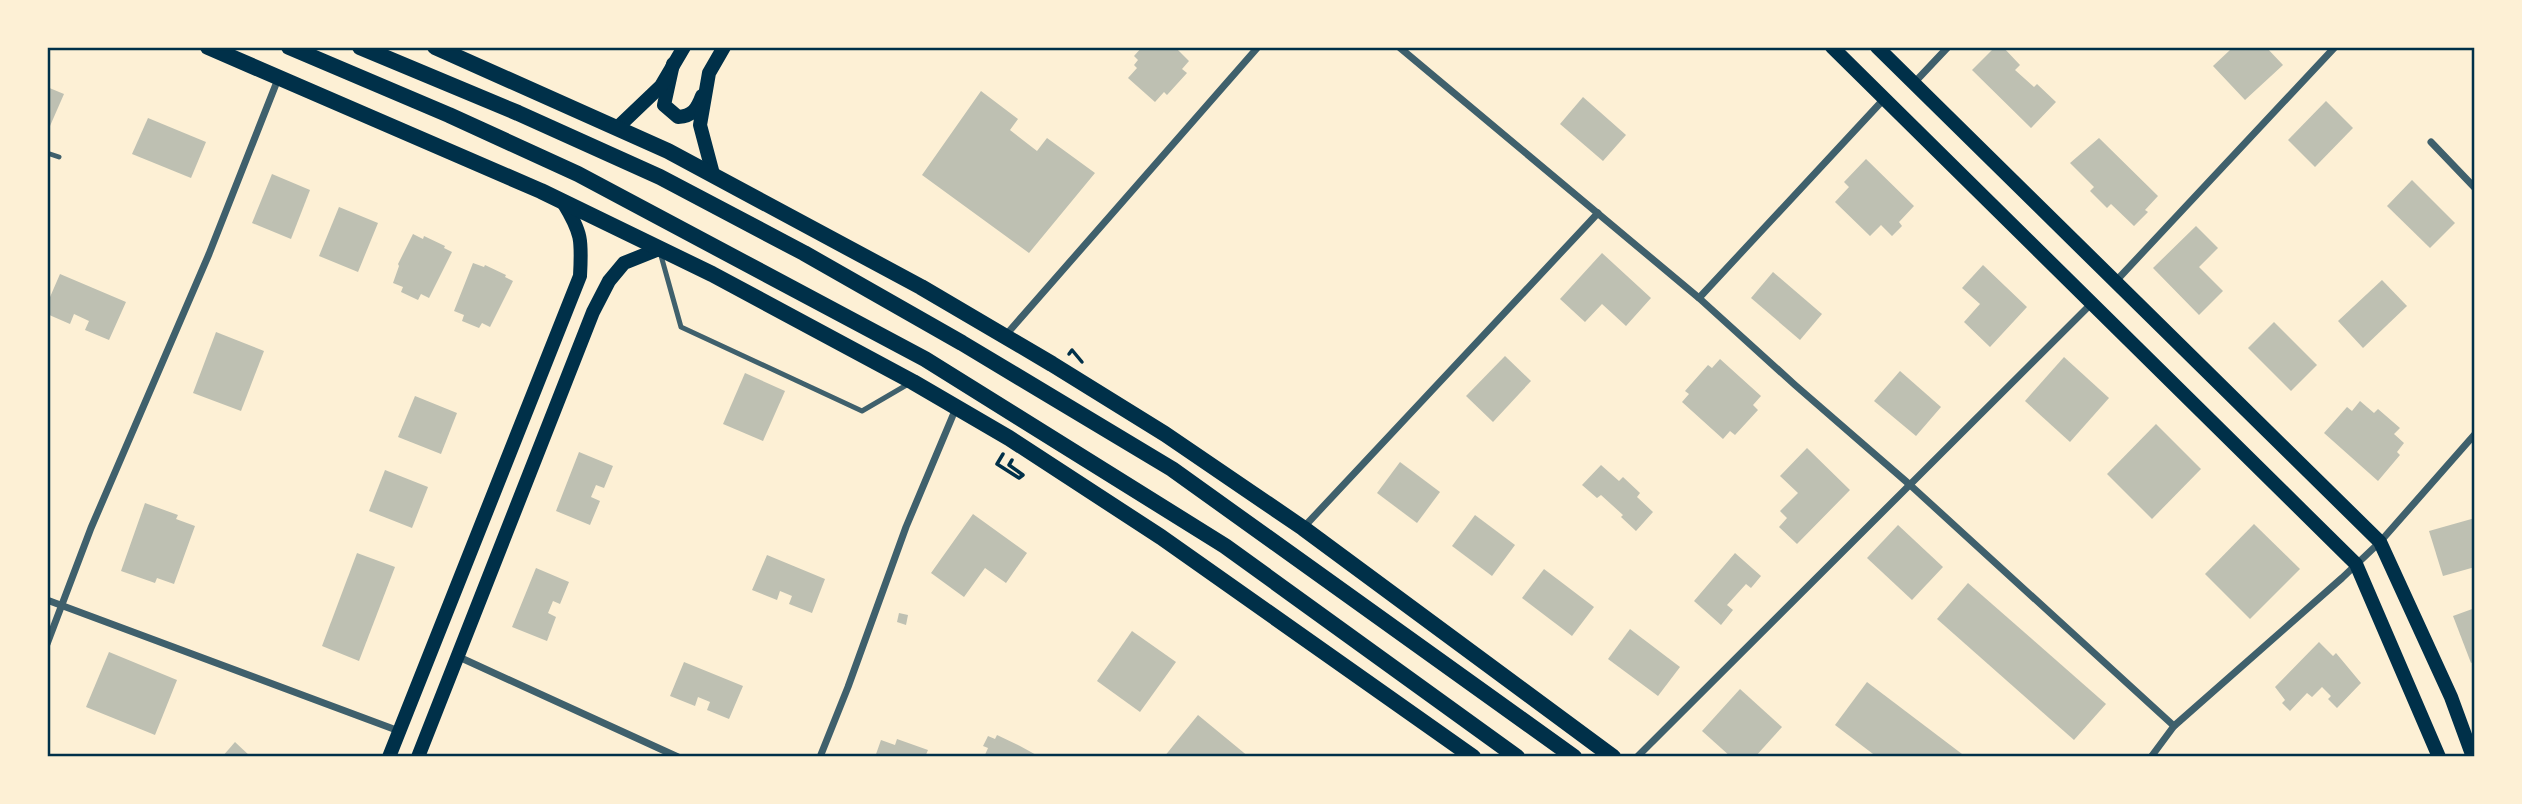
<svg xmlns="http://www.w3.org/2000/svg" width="2522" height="804" font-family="Raleway,sans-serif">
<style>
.building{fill:#bec0b2}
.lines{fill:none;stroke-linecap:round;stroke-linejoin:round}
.path{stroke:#003049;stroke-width:3.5}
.service{stroke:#3f606c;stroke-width:5}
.minor{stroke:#3f606c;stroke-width:7}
.secondary{stroke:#003049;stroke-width:14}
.trunk{stroke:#003049;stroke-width:16}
.neatline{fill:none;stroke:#003049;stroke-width:2.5}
</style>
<rect width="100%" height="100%" fill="#fdf0d5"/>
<g class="building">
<polygon points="1142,47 1149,50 1151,47 1175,47 1189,61 1182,69 1187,73 1167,95 1164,92 1155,102 1128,78 1137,68 1134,65 1138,60 1134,56"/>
<polygon points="1995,47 2003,47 2020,65 2015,70 2034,87 2037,84 2056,102 2031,128 1972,70"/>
<polygon points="2227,47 2266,47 2283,65 2245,100 2213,66 2230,50"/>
<polygon points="47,87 64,94 50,126 47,125"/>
<polygon points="981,91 1018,119 1010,130 1037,151 1047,138 1095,173 1029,253 922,175"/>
<polygon points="1583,97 1626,135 1603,161 1560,124"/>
<polygon points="2326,101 2353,128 2315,167 2288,140"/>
<polygon points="148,118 206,142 191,178 132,154"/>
<polygon points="2099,138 2158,196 2145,210 2148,212 2134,226 2111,204 2107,208 2090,191 2094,187 2070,163"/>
<polygon points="1866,159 1914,206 1899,222 1902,226 1892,236 1881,225 1870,236 1835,202 1849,187 1844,182"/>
<polygon points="272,174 310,190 291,239 252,223"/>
<polygon points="2412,180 2455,223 2430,248 2387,206"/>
<polygon points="339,207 378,223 358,272 319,256"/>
<polygon points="2196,226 2218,248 2199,267 2223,291 2199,315 2153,268"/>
<polygon points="413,234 423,239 424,236 445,246 444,248 452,252 429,298 421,294 418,300 401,292 403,287 393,283 399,266 398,264"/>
<polygon points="1602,253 1651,298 1626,326 1602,304 1585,322 1560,299"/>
<polygon points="473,263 484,267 485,265 506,275 505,277 513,281 490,327 482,323 479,328 462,321 464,315 454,311"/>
<polygon points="1983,265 2027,307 1990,347 1964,322 1980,304 1962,288"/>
<polygon points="1773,272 1822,314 1800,340 1751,298"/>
<polygon points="60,274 126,302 109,340 85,330 89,321 74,314 70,324 47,314 47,304"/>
<polygon points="2382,280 2407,306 2363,348 2338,321"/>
<polygon points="2274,322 2317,365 2291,391 2248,348"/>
<polygon points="216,332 264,351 241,411 193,393"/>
<polygon points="1505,356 1531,381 1493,422 1466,396"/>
<polygon points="2064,357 2109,398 2070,442 2025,401"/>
<polygon points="1720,359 1761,396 1753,405 1758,410 1735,435 1730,431 1723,439 1682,402 1689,394 1685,391 1708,365 1712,368"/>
<polygon points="1900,371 1941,407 1916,436 1874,401"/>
<polygon points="745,373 785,391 763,441 723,424"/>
<polygon points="415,396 457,413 441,454 398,437"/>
<polygon points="2360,401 2374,413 2378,409 2400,428 2394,434 2404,443 2397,452 2400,455 2378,481 2324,433 2347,407 2352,411"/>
<polygon points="2156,424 2201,469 2152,519 2107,474"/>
<polygon points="1807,448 1850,490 1797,544 1779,527 1787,518 1780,511 1798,493 1780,476"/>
<polygon points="579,452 613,466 604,488 596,485 591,497 600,501 590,525 556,511"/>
<polygon points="1400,462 1440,492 1417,523 1377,493"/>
<polygon points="1601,465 1619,481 1623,477 1640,493 1637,497 1653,512 1636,531 1621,517 1623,515 1601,495 1597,498 1582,485"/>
<polygon points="385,470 428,487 412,528 369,511"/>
<polygon points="145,503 178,515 176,519 195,526 174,584 157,578 155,583 121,571"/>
<polygon points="973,514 1027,553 1006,583 985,568 964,597 931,573"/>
<polygon points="1475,515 1515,545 1492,576 1452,546"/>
<polygon points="2475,518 2475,567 2443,576 2429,531"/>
<polygon points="2254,524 2300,569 2250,619 2205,574"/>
<polygon points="1898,525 1943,567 1912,600 1867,558"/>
<polygon points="357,553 395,567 359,661 322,646"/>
<polygon points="1735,553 1761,576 1751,588 1746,584 1727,605 1733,610 1721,625 1694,601"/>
<polygon points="767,555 825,579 812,613 789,604 792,596 780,591 777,600 752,590"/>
<polygon points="536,568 569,582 560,604 553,601 548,613 556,617 547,641 512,627"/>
<polygon points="1544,569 1594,607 1572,636 1522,598"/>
<polygon points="1968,583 2106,704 2074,740 1937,619"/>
<polygon points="2475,608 2475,661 2471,663 2453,616"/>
<polygon points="899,613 908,615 906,625 897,622"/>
<polygon points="1630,629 1680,667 1658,696 1608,659"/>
<polygon points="1132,631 1176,662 1140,712 1097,681"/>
<polygon points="2319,642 2333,656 2336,653 2361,683 2337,708 2328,699 2331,696 2322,687 2312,697 2307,693 2290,711 2282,703 2285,700 2275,687"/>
<polygon points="109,652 177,680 155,735 86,707"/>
<polygon points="684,662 743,686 729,719 707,710 710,702 698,697 695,706 670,696"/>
<polygon points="1867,682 1966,757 1877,757 1835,725"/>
<polygon points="1740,689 1782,727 1755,757 1731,757 1702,731"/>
<polygon points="1198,715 1249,757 1164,757"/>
<polygon points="997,735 1020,746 1040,757 984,757 988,748 983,746 988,736 995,739"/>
<polygon points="897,739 928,750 925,757 875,757 881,740 895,745"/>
<polygon points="235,742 251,757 222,757"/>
</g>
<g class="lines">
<g class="path">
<polyline points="1069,354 1072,350 1082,362"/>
<polyline points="1003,454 997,464 1019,478 1023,475 1009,465 1012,460"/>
</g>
<g class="service">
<polyline points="47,153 59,157"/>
<polyline points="660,252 681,327 862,411 910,383"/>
</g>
<g class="minor">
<polyline points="1399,47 1699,298 1795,385 1909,484 2174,726"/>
<polyline points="1914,83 1948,47"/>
<polyline points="2431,142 2475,188"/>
<polyline points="2116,281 2335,47"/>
<polyline points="1699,298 1884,99"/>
<polyline points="1005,336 1258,47"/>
<polyline points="1303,528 1598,213"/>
<polyline points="47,600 399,731"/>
<polyline points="47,644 91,528 209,254 278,79"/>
<polyline points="459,657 678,757"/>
<polyline points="820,757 848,687 906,527 956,408"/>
<polyline points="1637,757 2093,302"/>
<polyline points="2151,757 2174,726 2342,578 2380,542 2475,434"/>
</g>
<g class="secondary">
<polyline points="1832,47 2356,564 2439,757"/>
<polyline points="1877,47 2380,542 2451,697 2473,757"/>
<path d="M 673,64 L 664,105 L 678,117 C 693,116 697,109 702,96"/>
<polyline points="618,127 661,86 684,47"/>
<polyline points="713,174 700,125 709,73 724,47"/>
<path d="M 389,757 L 580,276 C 582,240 582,233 563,202"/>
<polyline points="418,757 593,312 609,281 624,263 659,249"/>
</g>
<g class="trunk">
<polyline points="208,47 541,191 712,274 913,382 1009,438 1161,537 1473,757"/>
<polyline points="289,47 449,115 578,174 925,359 1225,546 1517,757"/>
<polyline points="360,47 518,113 660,177 804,253 962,343 1172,469 1574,757"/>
<polyline points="435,47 668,151 921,287 1052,364 1165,434 1303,528 1613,757"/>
</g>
</g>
<rect width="2522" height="804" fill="none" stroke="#fdf0d5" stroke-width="98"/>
<rect x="49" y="49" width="2424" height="706" class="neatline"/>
</svg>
